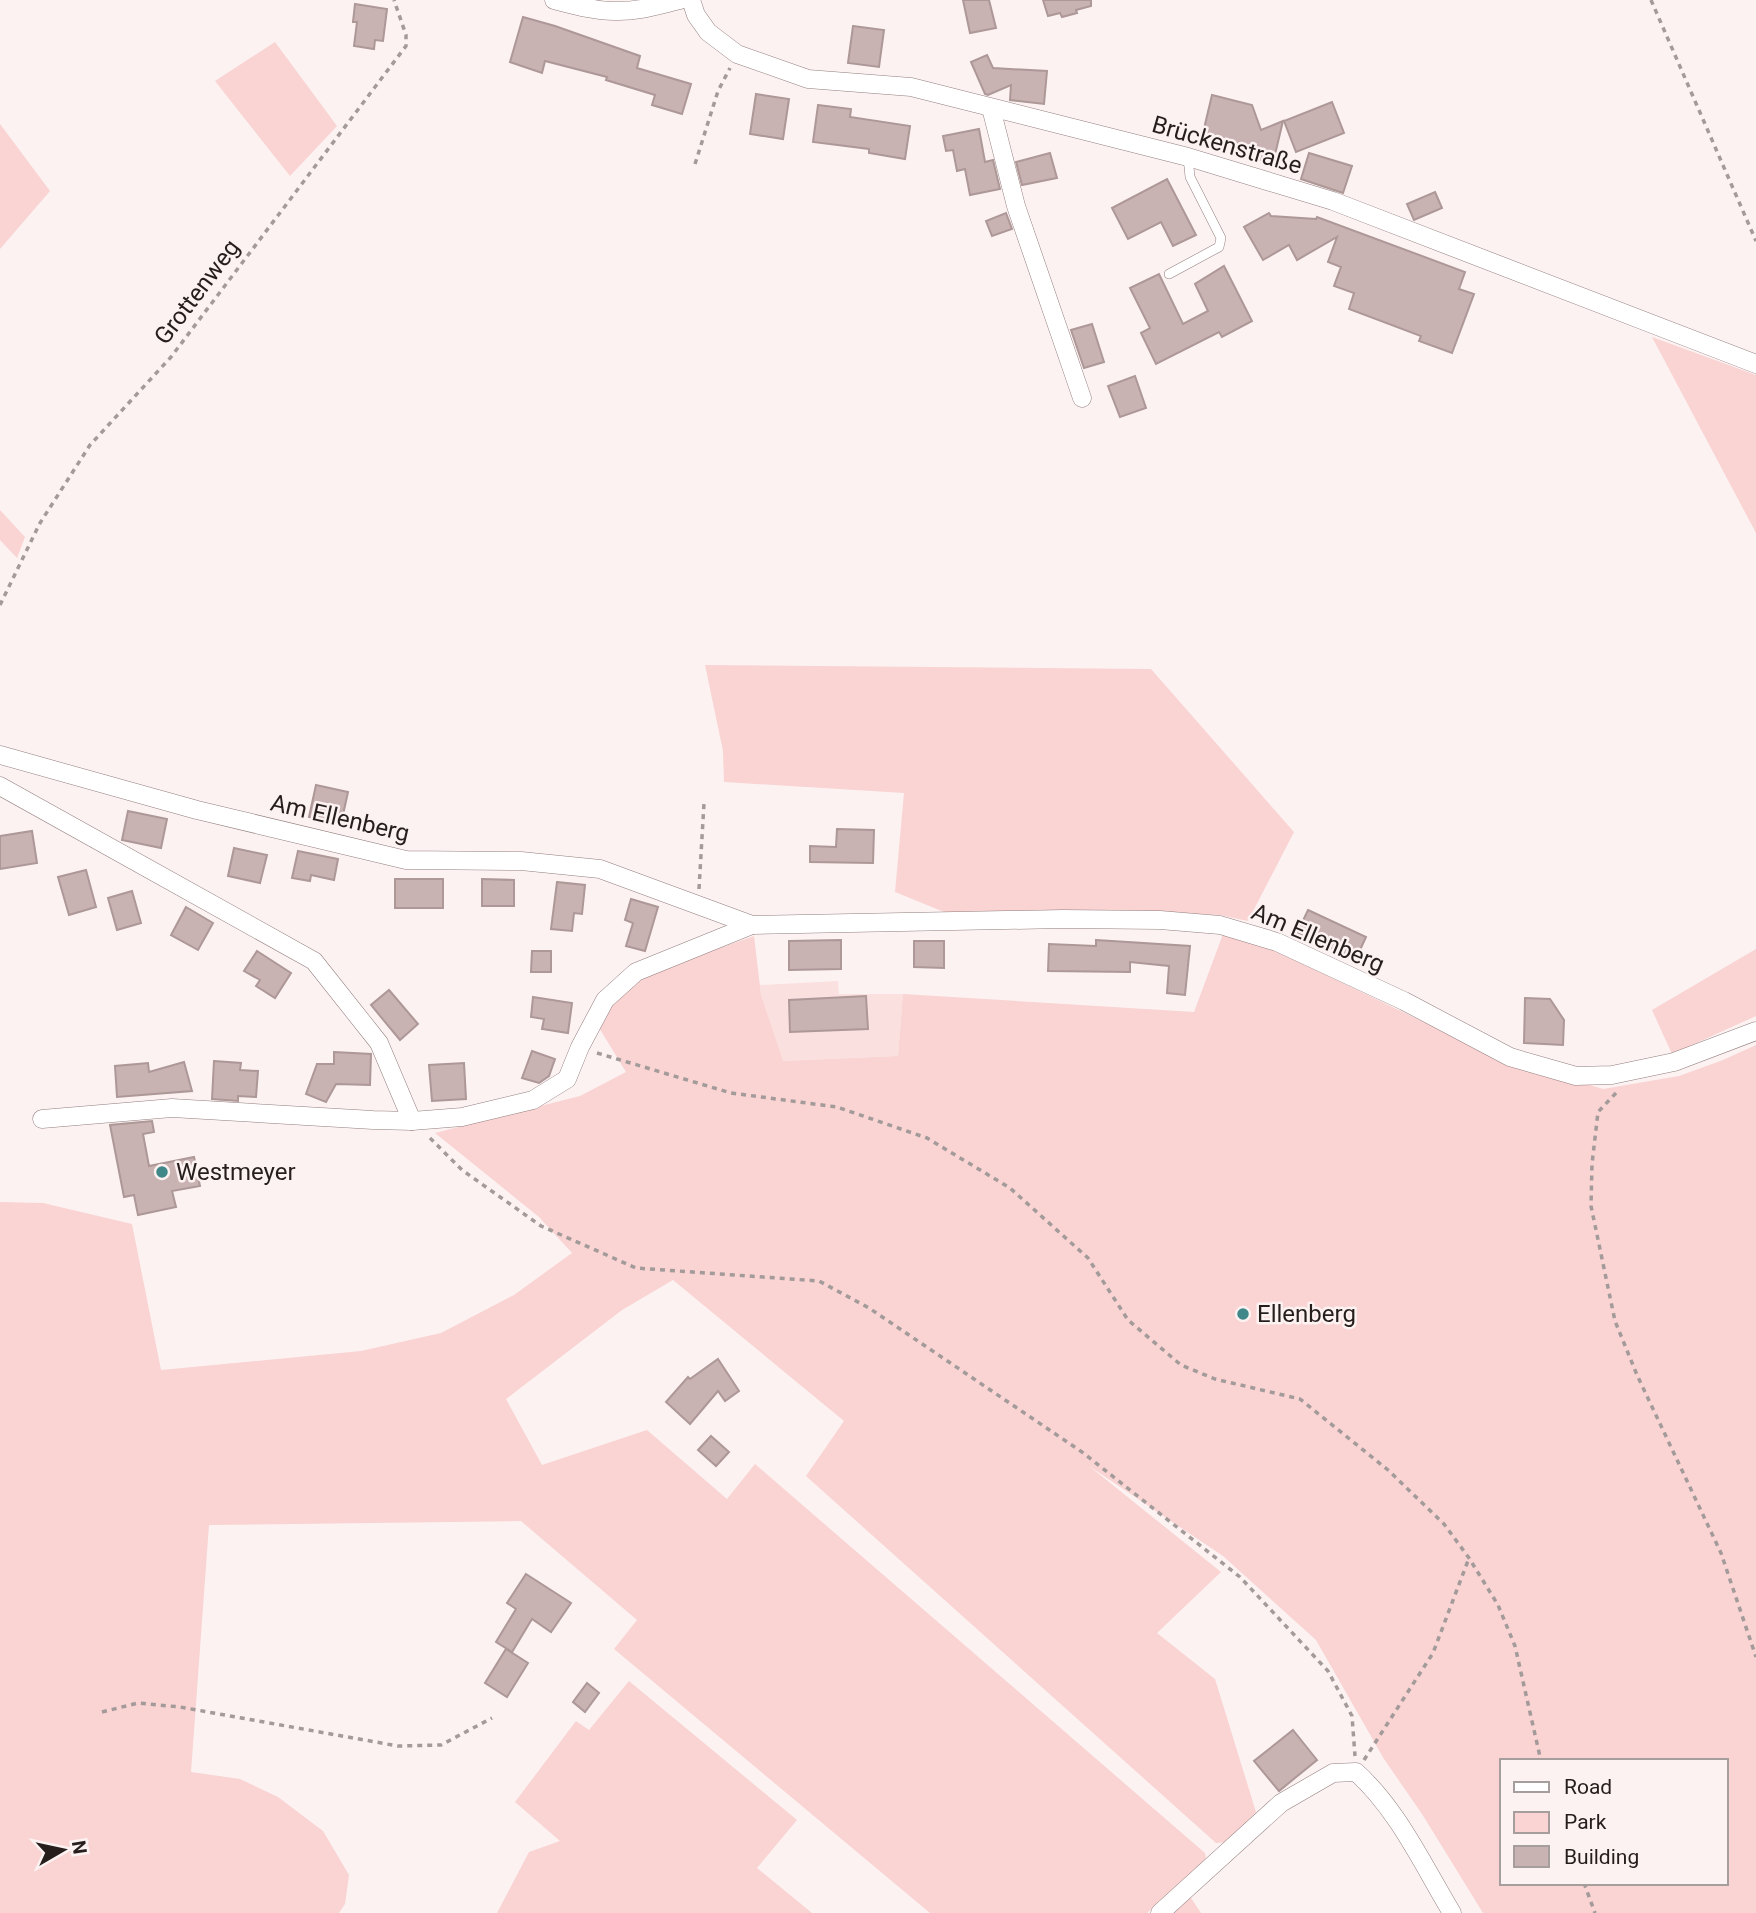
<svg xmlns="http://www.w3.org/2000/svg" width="1756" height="1913" font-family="Roboto,sans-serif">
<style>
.built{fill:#fbe0e0}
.green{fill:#fad3d3;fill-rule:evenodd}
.building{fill:#c9b2b2;stroke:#ad9797;stroke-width:2}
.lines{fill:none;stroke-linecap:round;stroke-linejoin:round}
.lane-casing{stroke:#937e7e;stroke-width:10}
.street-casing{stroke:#937e7e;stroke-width:19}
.path{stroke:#a39a9a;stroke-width:3.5;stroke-dasharray:5 5;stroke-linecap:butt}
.lane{stroke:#fff;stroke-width:9}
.street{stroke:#fff;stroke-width:18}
.poi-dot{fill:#3f8789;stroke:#fcf2f2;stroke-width:2.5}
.labels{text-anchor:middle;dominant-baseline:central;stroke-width:5;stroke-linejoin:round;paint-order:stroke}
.street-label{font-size:24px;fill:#261d1d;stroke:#fcf2f2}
.poi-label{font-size:24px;fill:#261d1d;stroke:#fcf2f2;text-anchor:start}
</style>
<rect width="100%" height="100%" fill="#fcf2f2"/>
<polygon class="built" points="838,981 839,994 903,994 898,1056 782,1061 761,995 760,985"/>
<g class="green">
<polygon points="275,42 337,126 290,176 215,81"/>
<polygon points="0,124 50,191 0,249"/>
<polygon points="1652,337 1756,375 1756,533"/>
<polygon points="0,510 25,537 17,558 0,540"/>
<polygon points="705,665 1151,669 1294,832 1248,921 1220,915 1157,913 954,916 895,892 904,793 724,782 723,751"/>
<path d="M 1223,934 L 1276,951 L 1492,1055 L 1603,1089 L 1679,1076 L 1723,1060 L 1756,1045 L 1756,1913 L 1483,1913 L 1422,1814 L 1384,1759 L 1316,1640 L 1223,1556 L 1089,1466 L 1221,1572 L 1157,1633 L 1215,1679 L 1256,1812 L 1228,1842 L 1216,1843 L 806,1476 L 844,1421 L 673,1280 L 622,1310 L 506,1399 L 542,1465 L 647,1430 L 727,1499 L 755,1464 L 1205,1853 L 1206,1859 L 1147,1913 L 930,1913 L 614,1649 L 637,1620 L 521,1521 L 209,1525 L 191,1772 L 240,1779 L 278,1797 L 323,1831 L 349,1875 L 345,1904 L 339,1913 L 0,1913 L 0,1202 L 43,1203 L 132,1224 L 161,1370 L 361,1351 L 441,1333 L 514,1295 L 572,1253 L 539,1217 L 435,1133 L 580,1096 L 626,1072 L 598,1026 L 607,1009 L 640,976 L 754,936 L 761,995 L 783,1061 L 898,1056 L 903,994 L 1194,1012 ZM 1502,1761 L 1726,1761 L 1726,1883 L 1502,1883 Z"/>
<polygon points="1756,949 1756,1016 1672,1054 1652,1010"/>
<polygon points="629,1681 797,1820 757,1868 812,1913 497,1913 529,1852 560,1841 515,1802 576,1721 589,1730"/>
<polygon points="1189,1895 1201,1913 1170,1913"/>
</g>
<g class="building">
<polygon points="963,0 989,0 996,28 970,33"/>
<polygon points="1043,0 1091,0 1091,6 1076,10 1077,13 1062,17 1060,13 1048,16"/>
<polygon points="355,4 387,9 383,41 375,40 374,49 354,46 357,22 353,22"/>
<polygon points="523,17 555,26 640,56 637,68 691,84 682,114 652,105 655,95 606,80 607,77 545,61 542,73 510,62"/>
<polygon points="853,26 884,30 879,67 848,63"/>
<polygon points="987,55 993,68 1047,71 1044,104 1010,100 1011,85 988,95 985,94 971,62"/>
<polygon points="756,94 789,99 783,139 750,134"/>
<polygon points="1212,95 1252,105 1261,130 1283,121 1273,163 1236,154 1239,146 1202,137"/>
<polygon points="1332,102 1344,133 1296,152 1284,121"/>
<polygon points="818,105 851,109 850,117 910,126 905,159 869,153 869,149 813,142"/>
<polygon points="979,129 985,162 993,160 1000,189 970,195 965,169 957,171 953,150 946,151 943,136"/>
<polygon points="1050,153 1057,178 1022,185 1016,162"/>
<polygon points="1309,153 1352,166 1343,193 1301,179"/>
<polygon points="1167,179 1196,235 1173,246 1161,222 1128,239 1112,208"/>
<polygon points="1435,192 1442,208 1414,220 1407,204"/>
<polygon points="1006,213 1012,229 992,236 986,221"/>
<polygon points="1269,213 1271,216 1316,219 1317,217 1465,272 1459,289 1474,294 1452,353 1419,341 1421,336 1349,309 1354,293 1334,286 1341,267 1328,262 1337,237 1297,260 1289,245 1263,260 1244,227"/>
<polygon points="1224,266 1252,321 1222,337 1219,332 1156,364 1141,333 1150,328 1130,288 1159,274 1183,324 1208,311 1195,284"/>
<polygon points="1092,324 1104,362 1084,368 1071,330"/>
<polygon points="1135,376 1146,408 1120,417 1108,386"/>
<polygon points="316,785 348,792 341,824 309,817"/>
<polygon points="128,811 167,819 161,848 122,840"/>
<polygon points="837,829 874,830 873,863 810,862 810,846 836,847"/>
<polygon points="32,831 37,863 0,869 0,836"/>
<polygon points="234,848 267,855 260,883 228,876"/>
<polygon points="298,851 338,859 334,880 311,875 310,881 292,878"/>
<polygon points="86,870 96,907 69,915 58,877"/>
<rect x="395" y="879" width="48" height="29"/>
<polygon points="482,879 514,880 514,906 482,906"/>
<polygon points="557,882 585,885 582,914 574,913 572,931 551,929"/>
<polygon points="132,891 141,923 117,930 108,898"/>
<polygon points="631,899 658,907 645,951 626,946 633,923 625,920"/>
<polygon points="186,907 213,923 198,950 171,935"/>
<polygon points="1308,910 1366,937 1356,959 1297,933"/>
<polygon points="841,940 841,969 789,970 789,941"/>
<polygon points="1096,940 1190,946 1185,995 1167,993 1169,966 1130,962 1130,972 1048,971 1049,944 1096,946"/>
<polygon points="914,941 944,941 944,968 914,967"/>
<polygon points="257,951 291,973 275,998 256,986 260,980 244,971"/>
<polygon points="532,951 551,951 551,972 531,972"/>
<polygon points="389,990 418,1024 400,1040 371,1005"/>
<polygon points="866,996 868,1029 790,1032 789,1000"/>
<polygon points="533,997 572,1003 568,1033 542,1029 544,1019 531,1017"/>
<polygon points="1525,998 1550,999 1564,1020 1563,1045 1524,1043"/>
<polygon points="532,1051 555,1059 549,1076 539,1083 522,1078"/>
<polygon points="334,1052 371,1054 370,1085 336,1084 326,1102 306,1094 317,1064 334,1064"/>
<polygon points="214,1061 241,1063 240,1070 258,1071 256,1097 238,1096 238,1101 212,1099"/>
<polygon points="184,1062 192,1091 117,1097 115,1066 148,1063 149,1072"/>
<polygon points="464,1063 466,1099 432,1101 429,1065"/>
<polygon points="152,1121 154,1132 143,1134 149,1166 194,1157 200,1186 172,1191 176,1207 138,1215 134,1195 124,1197 110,1125"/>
<polygon points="718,1359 739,1391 725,1401 718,1391 690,1424 666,1402 688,1377 690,1379"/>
<polygon points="711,1436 729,1452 716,1466 698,1450"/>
<polygon points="526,1574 571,1603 551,1632 532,1619 512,1652 496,1642 516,1609 507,1603"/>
<polygon points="506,1649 528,1663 507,1697 485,1683"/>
<polygon points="587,1683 599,1693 585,1712 573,1702"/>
<polygon points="1293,1730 1317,1760 1279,1791 1254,1761"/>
</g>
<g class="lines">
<defs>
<polyline id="lane" points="1169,274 1219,247 1221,238 1190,177 1188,157"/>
<g id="street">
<path d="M 554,0 C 574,5 594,11 614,11 C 637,12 659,5 680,0"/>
<polyline points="691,0 696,15 708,32 737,54 808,79 911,87 1188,157 1333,201 1756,364"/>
<polyline points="991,108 1016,206 1082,398"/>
<polyline points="0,755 197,810 406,860 521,861 600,869 752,925 1063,919 1160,920 1220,925 1277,942 1404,1001 1510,1057 1576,1076 1612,1075 1674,1062 1756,1031"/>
<polyline points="0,786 314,961 379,1043 412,1121"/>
<polyline points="42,1119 172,1108 373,1120 412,1121 462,1117 533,1100 567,1079 580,1047 605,1000 636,972 752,925"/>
<path d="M 1160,1913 L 1281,1803 L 1333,1773 L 1356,1772 C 1398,1810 1423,1865 1452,1913"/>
</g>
</defs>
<use href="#lane" class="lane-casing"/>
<use href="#street" class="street-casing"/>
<g class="path">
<polyline points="1651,0 1756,241"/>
<polyline points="695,164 718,91 730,68"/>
<polyline points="0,605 40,523 90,445 171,357 406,46 406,35 394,0"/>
<polyline points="699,889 704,803"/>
<polyline points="597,1053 731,1093 837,1107 927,1138 1010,1188 1088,1258 1128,1320 1181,1365 1215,1379 1300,1399 1388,1470 1444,1524 1469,1558 1498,1605 1515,1646 1541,1761"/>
<polyline points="1616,1093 1598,1112 1592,1164 1591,1206 1615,1321 1637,1375 1721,1553 1756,1657"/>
<polyline points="430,1138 462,1170 541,1226 636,1268 819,1281 869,1308 1082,1452 1240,1577 1328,1671 1352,1716 1355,1756"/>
<polyline points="102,1712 138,1703 180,1707 398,1746 441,1745 492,1718"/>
<polyline points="1364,1760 1433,1653 1469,1558"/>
<polyline points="1584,1883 1595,1913"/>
</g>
<use href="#lane" class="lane"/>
<use href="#street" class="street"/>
</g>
<g class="poi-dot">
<circle cx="162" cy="1172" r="7"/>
<circle cx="1243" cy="1314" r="7"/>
</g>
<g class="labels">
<g class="street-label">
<text transform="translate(1227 145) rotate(16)">Brückenstraße</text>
<text transform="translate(197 292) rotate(-53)">Grottenweg</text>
<text transform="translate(340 818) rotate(13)">Am Ellenberg</text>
<text transform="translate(1318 938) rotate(23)">Am Ellenberg</text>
</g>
<g class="poi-label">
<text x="176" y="1172">Westmeyer</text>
<text x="1257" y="1314">Ellenberg</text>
</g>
</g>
<rect x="1500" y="1759" width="228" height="126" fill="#fcf2f2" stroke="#a69d9d" stroke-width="2"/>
<rect x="1514" y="1782" width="35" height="10" fill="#ffffff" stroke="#a69d9d" stroke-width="2"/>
<text x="1564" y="1794" font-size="21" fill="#261d1d">Road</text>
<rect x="1514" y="1812" width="35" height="21" fill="#fad3d3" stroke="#a69d9d" stroke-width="2"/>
<text x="1564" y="1829" font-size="21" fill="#261d1d">Park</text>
<rect x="1514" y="1846" width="35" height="21" fill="#c9b2b2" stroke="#a69d9d" stroke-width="2"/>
<text x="1564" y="1864" font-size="21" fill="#261d1d">Building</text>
<g transform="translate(63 1850) rotate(81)" stroke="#fcf2f2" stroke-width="5" paint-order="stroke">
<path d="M0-5L12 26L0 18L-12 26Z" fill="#261d1d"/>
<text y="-10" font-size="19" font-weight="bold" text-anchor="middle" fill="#261d1d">N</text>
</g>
</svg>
